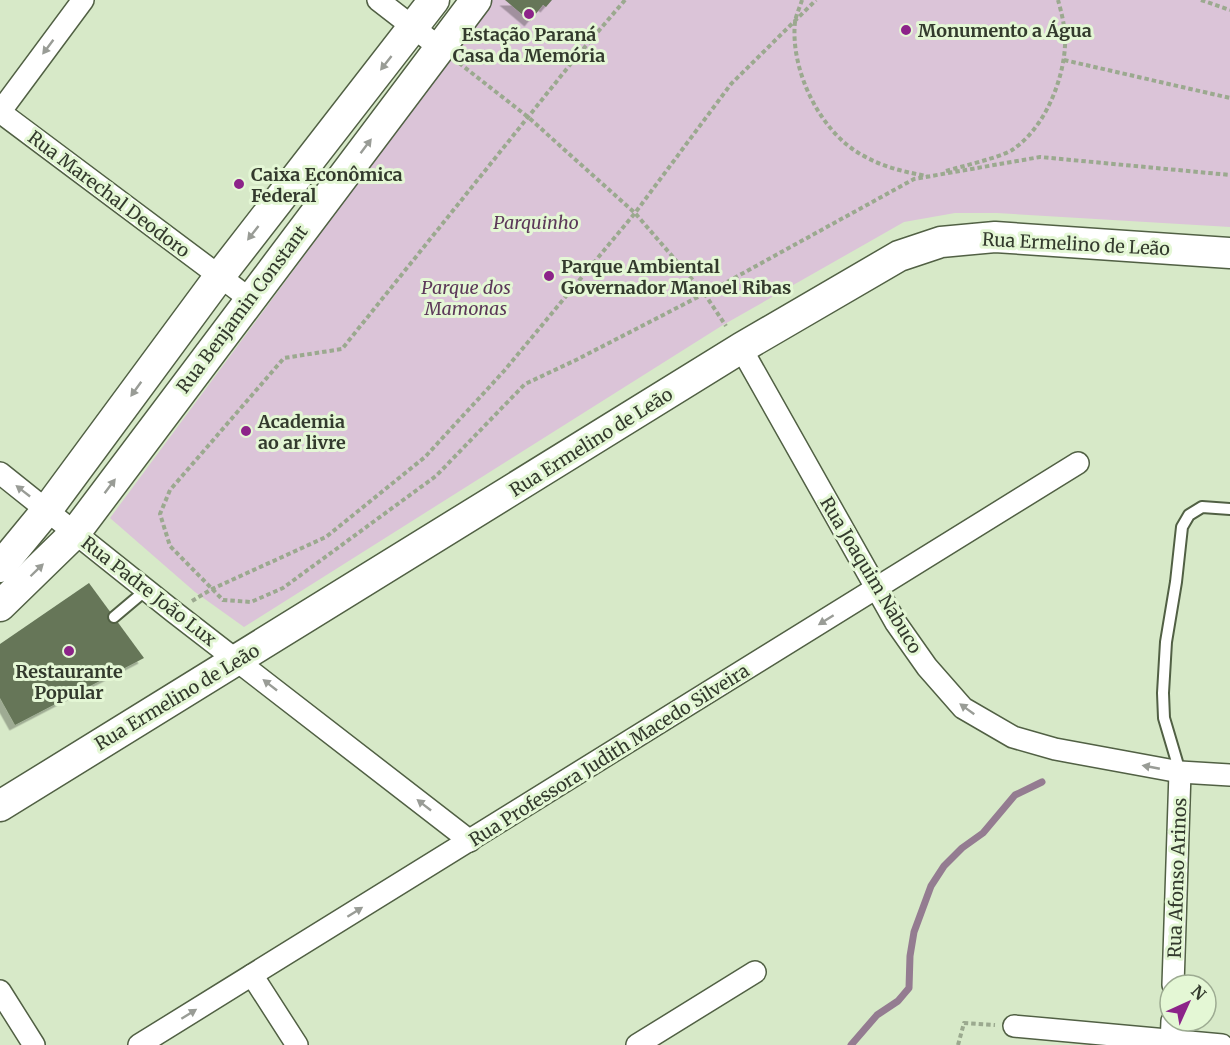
<svg xmlns="http://www.w3.org/2000/svg" width="1230" height="1045" font-family="Merriweather,serif">
<style>
.green{fill:#dbc4d8}
.lines{fill:none;stroke-linecap:round;stroke-linejoin:round}
.stream{stroke:#947c91;stroke-width:7}
.building{fill:#667659;filter:url(#shadow)}
.lane-casing{stroke:#516044;stroke-width:14}
.street-casing{stroke:#516044;stroke-width:24}
.secondary-casing{stroke:#516044;stroke-width:33}
.path{stroke:#9ba98f;stroke-width:4;stroke-dasharray:4.5 3;stroke-linecap:butt}
.lane{stroke:#fff;stroke-width:10}
.street{stroke:#fff;stroke-width:21}
.secondary{stroke:#fff;stroke-width:30}
.oneway{fill:#999c96}
.poi-dot{fill:#8c2389;stroke:#e4f7d5;stroke-width:2}
.labels{text-anchor:middle;dominant-baseline:central;stroke-width:6;stroke-linejoin:round;paint-order:stroke}
.poi-label{font-size:18px;font-weight:bold;fill:#333a2d;stroke:#e4f7d5;text-anchor:start}
.street-label{font-size:18px;fill:#333a2d;stroke:#e4f7d5}
.park-label{font-size:18px;font-style:italic;fill:#5c3859;stroke:#e4f7d5}
</style>
<defs>
<filter id="shadow"><feDropShadow dx="-5.5" dy="5.5" stdDeviation="0" flood-color="#0004"/></filter>
</defs>
<rect width="100%" height="100%" fill="#d7e9c8"/>
<polygon class="green" points="491,0 1230,0 1230,227 997,213 955,213 904,222 723,325 244,627 195,592 110,518 456,51"/>
<g class="lines">
<polyline class="stream" points="851,1045 877,1015 898,1001 909,988 910,956 914,932 931,886 944,866 962,848 983,833 1015,795 1042,782"/>
</g>
<g class="building">
<polygon points="505,0 552,0 546,7 543,5 530,21"/>
<polygon points="89,583 144,658 15,725 0,698 0,644"/>
</g>
<g class="lines">
<defs>
<g id="lane">
<polyline points="114,617 146,590"/>
<polyline points="1180,772 1164,718 1163,693 1166,642 1176,582 1182,527 1189,515 1202,507 1230,509"/>
</g>
<g id="street">
<polyline points="378,0 440,48"/>
<polyline points="0,112 250,299"/>
<polyline points="0,112 83,0"/>
<polyline points="741,348 896,623 927,667 963,708 1013,737 1055,749 1180,772 1230,775"/>
<polyline points="0,473 174,612 470,841"/>
<polyline points="252,975 297,1045"/>
<polyline points="1173,985 1180,772"/>
<polyline points="0,991 34,1045"/>
<polyline points="1014,1026 1222,1045"/>
<polyline points="139,1045 1078,463"/>
<polyline points="637,1045 755,972"/>
<polyline points="1171,1045 1172,1021"/>
</g>
<g id="secondary">
<polyline points="0,567 47,510 219,277 434,0"/>
<polyline points="0,606 75,533 476,0"/>
<polyline points="0,806 741,348 899,256 941,242 995,237 1230,253"/>
</g>
</defs>
<use href="#lane" class="lane-casing"/>
<use href="#street" class="street-casing"/>
<use href="#secondary" class="secondary-casing"/>
<g class="path">
<polyline points="625,0 573,61 342,349 284,358 170,490 160,514 170,546 223,600 251,602 283,588 436,476 525,384 576,360 727,282 914,179 1040,157 1230,175"/>
<path d="M 802,0 C 800,7 796,15 795,22 C 790,70 820,132 862,155 C 883,167 904,172 927,176"/>
<polyline points="1201,0 1230,10"/>
<polyline points="1064,60 1230,98"/>
<polyline points="459,63 528,117 635,213 704,293 726,326"/>
<path d="M 946,171 C 962,166 999,158 1012,150 C 1044,129 1063,82 1065,46 C 1066,31 1062,14 1058,0"/>
<polyline points="192,601 212,589 326,537 425,457 504,371 635,213 731,84 816,0"/>
<polyline points="958,1045 964,1023 995,1025"/>
</g>
<use href="#lane" class="lane"/>
<use href="#street" class="street"/>
<use href="#secondary" class="secondary"/>
</g>
<defs><path id="oneway-solid" d="M-6-.8H1V-3.2L6.5 0L1 3.2V.8H-6Z" transform="scale(1.5)"/></defs>
<g class="oneway">
<use href="#oneway-solid" transform="translate(48 47) rotate(127)"/>
<use href="#oneway-solid" transform="translate(386 63) rotate(128)"/>
<use href="#oneway-solid" transform="translate(366 146) rotate(-53)"/>
<use href="#oneway-solid" transform="translate(253 233) rotate(128)"/>
<use href="#oneway-solid" transform="translate(136 389) rotate(126)"/>
<use href="#oneway-solid" transform="translate(110 486) rotate(-53)"/>
<use href="#oneway-solid" transform="translate(23 491) rotate(-142)"/>
<use href="#oneway-solid" transform="translate(37 570) rotate(-44)"/>
<use href="#oneway-solid" transform="translate(826 620) rotate(148)"/>
<use href="#oneway-solid" transform="translate(270 685) rotate(-142)"/>
<use href="#oneway-solid" transform="translate(967 709) rotate(-144)"/>
<use href="#oneway-solid" transform="translate(1151 767) rotate(-169)"/>
<use href="#oneway-solid" transform="translate(424 805) rotate(-142)"/>
<use href="#oneway-solid" transform="translate(355 912) rotate(-32)"/>
<use href="#oneway-solid" transform="translate(189 1014) rotate(-32)"/>
</g>
<g class="poi-dot">
<circle cx="529" cy="14" r="6"/>
<circle cx="906" cy="30" r="6"/>
<circle cx="239" cy="184" r="6"/>
<circle cx="549" cy="276" r="6"/>
<circle cx="246" cy="431" r="6"/>
<circle cx="69" cy="651" r="6"/>
</g>
<g class="labels">
<g class="poi-label">
<text x="918" y="30">Monumento a Água</text>
<text x="529" y="34" text-anchor="middle">Estação Paraná<tspan x="529" dy="21">Casa da Memória</tspan></text>
<text x="251" y="174">Caixa Econômica<tspan x="251" dy="21">Federal</tspan></text>
<text x="561" y="266">Parque Ambiental<tspan x="561" dy="21">Governador Manoel Ribas</tspan></text>
<text x="258" y="421">Academia<tspan x="258" dy="21">ao ar livre</tspan></text>
<text x="69" y="671" text-anchor="middle">Restaurante<tspan x="69" dy="21">Popular</tspan></text>
</g>
<g class="street-label">
<text transform="translate(109 194) rotate(37)">Rua Marechal Deodoro</text>
<text transform="translate(1076 244) rotate(3)">Rua Ermelino de Leão</text>
<text transform="translate(242 309) rotate(-53)">Rua Benjamin Constant</text>
<text transform="translate(591 442) rotate(-32)">Rua Ermelino de Leão</text>
<text transform="translate(871 575) rotate(59)">Rua Joaquim Nabuco</text>
<text transform="translate(149 591) rotate(38)">Rua Padre João Lux</text>
<text transform="translate(177 697) rotate(-31)">Rua Ermelino de Leão</text>
<text transform="translate(609 755) rotate(-32)">Rua Professora Judith Macedo Silveira</text>
<text transform="translate(1177 878) rotate(-88)">Rua Afonso Arinos</text>
</g>
<g class="park-label">
<text x="536" y="222">Parquinho</text>
<text x="466" y="287">Parque dos<tspan x="466" dy="21">Mamonas</tspan></text>
</g>
</g>
<g transform="translate(1188 1003) rotate(45)"><circle r="28" fill="#e4f7d5" stroke="#9dab92" stroke-width="1.5"/>
<path d="M0-4.5L10 22L0 15L-10 22Z" fill="#8c2389"/>
<text y="-9" font-size="16" font-weight="bold" text-anchor="middle" fill="#333a2d">N</text>
</g>
</svg>
